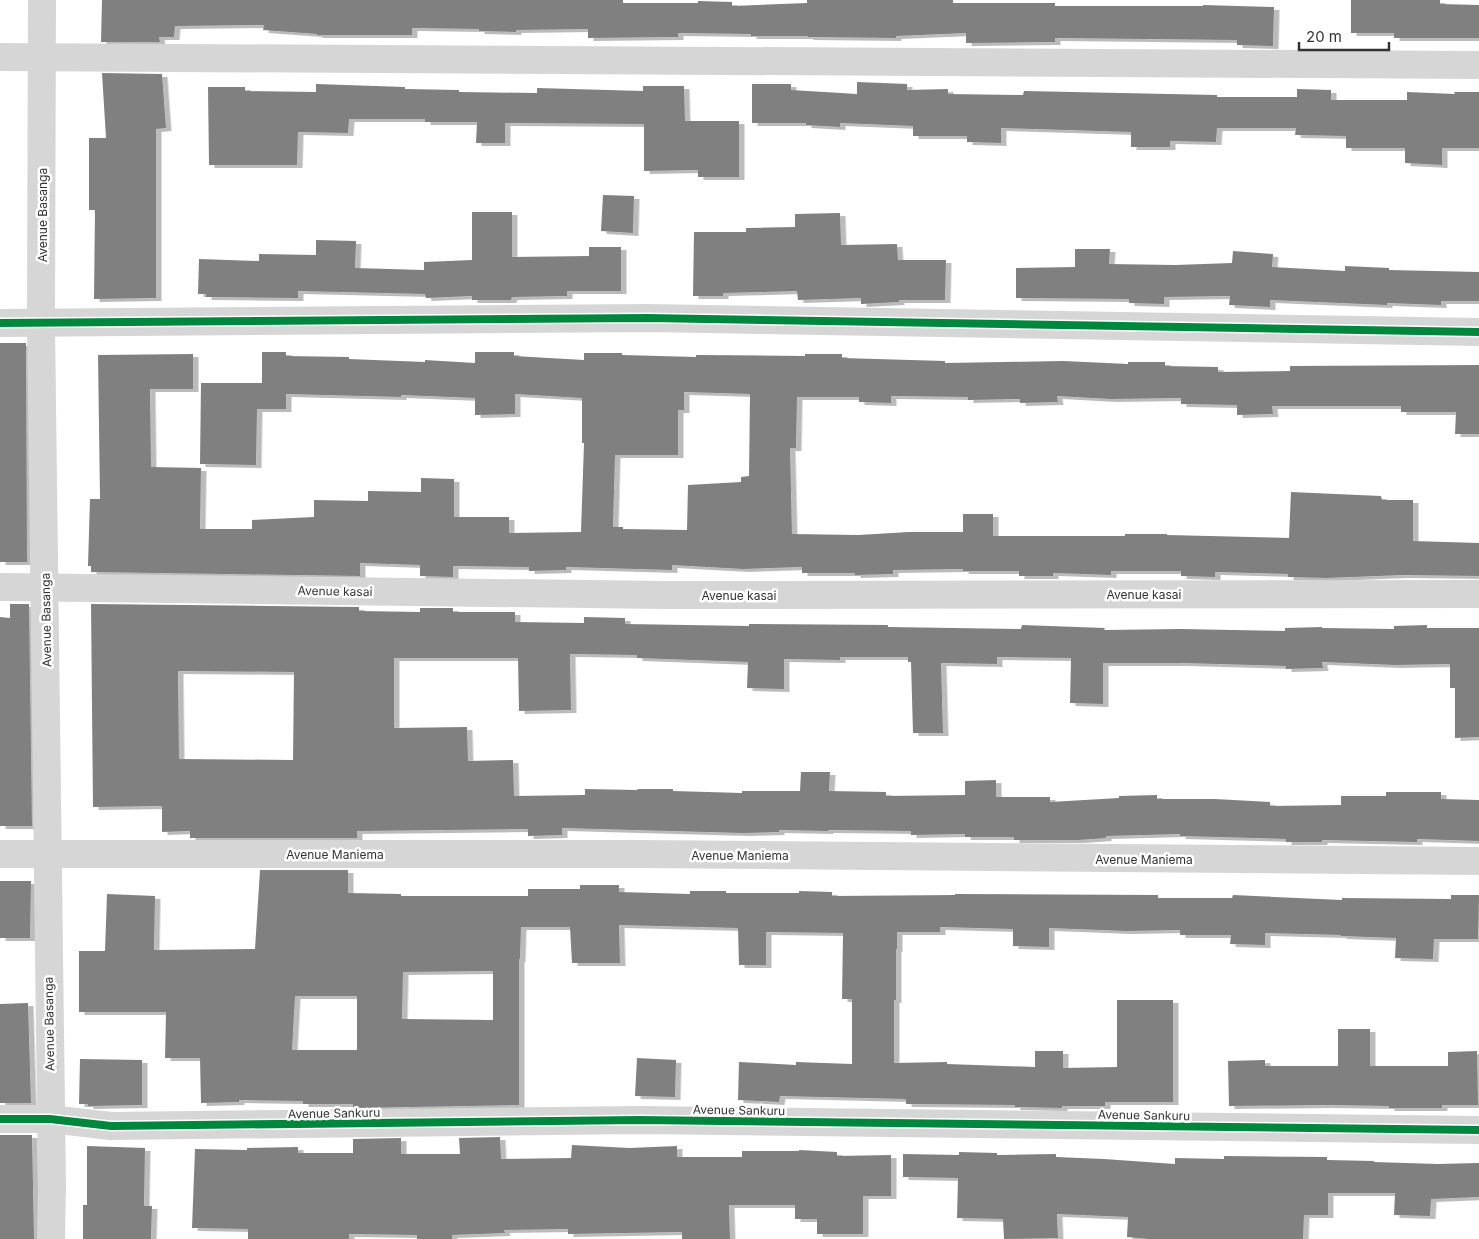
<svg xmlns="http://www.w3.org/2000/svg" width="1479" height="1239" font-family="Inter,sans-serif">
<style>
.building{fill:#808080;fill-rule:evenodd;filter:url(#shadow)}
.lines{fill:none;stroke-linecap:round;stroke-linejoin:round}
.minor{stroke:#d6d6d6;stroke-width:28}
.cycleway-casing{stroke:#fff;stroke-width:11}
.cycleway{stroke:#00873e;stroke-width:8}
.labels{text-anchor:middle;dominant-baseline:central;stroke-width:5;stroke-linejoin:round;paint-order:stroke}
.street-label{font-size:12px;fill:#323232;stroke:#fff}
</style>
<defs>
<filter id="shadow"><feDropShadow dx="5.5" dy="3" stdDeviation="0" flood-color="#0004"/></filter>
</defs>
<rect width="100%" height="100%" fill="#fff"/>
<g class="building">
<polygon points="102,0 623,0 623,3 698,3 698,1 732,2 732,6 807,3 807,0 953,0 953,3 1055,3 1055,6 1203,6 1203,5 1274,7 1273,46 1237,45 1237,40 1055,38 1055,42 966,43 966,33 896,36 896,38 808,37 808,36 751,36 751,34 678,33 678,37 588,38 588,29 516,30 516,32 479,31 479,29 412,28 412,35 317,35 317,34 263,30 264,25 175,26 174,37 159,37 160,42 101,42"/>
<polygon points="1351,0 1440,0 1440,4 1479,5 1479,38 1394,38 1394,33 1351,33"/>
<polygon points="102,73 162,74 166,128 156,129 156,298 94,299 95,210 89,210 89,138 106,138"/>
<polygon points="857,82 907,84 907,90 948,89 948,94 1023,95 1024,91 1217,95 1217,97 1297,97 1297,89 1331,90 1331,100 1407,100 1407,92 1455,94 1454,92 1479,92 1479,148 1442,148 1442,165 1405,163 1405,148 1346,148 1346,136 1295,135 1296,128 1217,128 1216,142 1170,141 1170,147 1131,147 1131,132 1001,128 1001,143 967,142 967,136 913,136 913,126 840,123 840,127 806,125 806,123 752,123 752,84 791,84 791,90 857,94"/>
<polygon points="316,84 405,87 405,89 459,90 459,92 537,93 537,88 643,91 643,86 684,86 685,121 739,121 739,177 698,177 698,170 644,171 644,124 505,123 505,143 476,143 477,122 425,122 425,119 349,119 348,133 298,132 297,165 209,165 208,87 245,87 245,91 316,92"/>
<polygon points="603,195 634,196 633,233 601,231"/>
<polygon points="472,212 512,212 512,257 589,256 589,247 621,247 621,291 567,291 567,296 512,297 511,300 472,300 472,296 426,298 425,294 298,291 298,298 206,297 206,294 198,294 199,259 259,261 259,254 316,255 316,240 356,241 355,268 424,270 424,262 472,260"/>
<polygon points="840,213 841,245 897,244 898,260 946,260 945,300 899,300 899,302 861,304 861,298 798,300 797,291 723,293 723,296 693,296 694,232 746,232 746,228 795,227 795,214"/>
<polygon points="1075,249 1110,249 1109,264 1175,265 1232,263 1233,251 1273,254 1272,267 1345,271 1345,266 1389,268 1389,270 1479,272 1479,301 1441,301 1441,305 1387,303 1387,305 1270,300 1270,307 1229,305 1230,296 1164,297 1164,304 1129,303 1129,299 1016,298 1016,268 1075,267"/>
<polygon points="0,343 26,343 27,562 0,562"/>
<path d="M 262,352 L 286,352 L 286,356 L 349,357 L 349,359 L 425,362 L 425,360 L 475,363 L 475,352 L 514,352 L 514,356 L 584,360 L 584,353 L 622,353 L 622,355 L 696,357 L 696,355 L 805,356 L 805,354 L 842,354 L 842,358 L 945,361 L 945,363 L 1063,361 L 1128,364 L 1128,362 L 1165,362 L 1165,366 L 1218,367 L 1218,372 L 1290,371 L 1290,366 L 1479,365 L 1479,434 L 1455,434 L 1456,412 L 1401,412 L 1401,406 L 1272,406 L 1273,414 L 1237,415 L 1237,405 L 1181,404 L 1181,398 L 1111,399 L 1057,396 L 1058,402 L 1020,403 L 1020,399 L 968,400 L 968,397 L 891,396 L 891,403 L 859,402 L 859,397 L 797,397 L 796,448 L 790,448 L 792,534 L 858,535 L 909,532 L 963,532 L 963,514 L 993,514 L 993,536 L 1125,536 L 1125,534 L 1167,534 L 1167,535 L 1289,538 L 1291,492 L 1381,496 L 1382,500 L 1413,500 L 1413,541 L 1479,543 L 1479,576 L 1403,575 L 1326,578 L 1288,577 L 1288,574 L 1215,572 L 1215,577 L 1181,576 L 1181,571 L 1111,571 L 1111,575 L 1053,573 L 1053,576 L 1019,576 L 1019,571 L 963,571 L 963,569 L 893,570 L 893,574 L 855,575 L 855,573 L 802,573 L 802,567 L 743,569 L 672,565 L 672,570 L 566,567 L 566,570 L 529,571 L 529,567 L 453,566 L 453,577 L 420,576 L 420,565 L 360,563 L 360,576 L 91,572 L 91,566 L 88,566 L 90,499 L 100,499 L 98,355 L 193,354 L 193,389 L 150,389 L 151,467 L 201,468 L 200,529 L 252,529 L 252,520 L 314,517 L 314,500 L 368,501 L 368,491 L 421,492 L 421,478 L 454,479 L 454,517 L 509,517 L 509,533 L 581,532 L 584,443 L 582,443 L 582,398 L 515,394 L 515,414 L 475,415 L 475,398 L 401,395 L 401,397 L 286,394 L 286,409 L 257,409 L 256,465 L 200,464 L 201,383 L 262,383 ZM 684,392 L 750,394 L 749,476 L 741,477 L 741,482 L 688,485 L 687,530 L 623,529 L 623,527 L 613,527 L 615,455 L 678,455 L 678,410 L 684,410 Z"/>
<polygon points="10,604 29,604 32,826 0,826 0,617 10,618"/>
<path d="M 91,604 L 359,607 L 359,611 L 420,612 L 420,608 L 453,608 L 453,612 L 515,612 L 515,622 L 584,623 L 584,617 L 625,618 L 625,624 L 749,626 L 749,624 L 888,625 L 888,627 L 1021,629 L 1022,625 L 1105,628 L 1104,630 L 1181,629 L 1285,631 L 1285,628 L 1322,627 L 1322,628 L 1394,629 L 1394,626 L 1427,625 L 1427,628 L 1479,628 L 1479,737 L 1455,738 L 1455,688 L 1450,688 L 1450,664 L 1395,665 L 1322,662 L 1323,668 L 1286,669 L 1286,666 L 1181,663 L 1103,663 L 1103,704 L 1070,703 L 1071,658 L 997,657 L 997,664 L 941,663 L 943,733 L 913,733 L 911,662 L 908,662 L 908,657 L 840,657 L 840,660 L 784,659 L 784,689 L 747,688 L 748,662 L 637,658 L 637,655 L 570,654 L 571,710 L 519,711 L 518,658 L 394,658 L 394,728 L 467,727 L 468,761 L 513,760 L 514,796 L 585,795 L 585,789 L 637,790 L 638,789 L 673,789 L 673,791 L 742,793 L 742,791 L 800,791 L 801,772 L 830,772 L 829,791 L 886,792 L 886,796 L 965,795 L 965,781 L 996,780 L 996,797 L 1050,797 L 1050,802 L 1119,798 L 1119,796 L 1157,795 L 1157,799 L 1215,799 L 1270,802 L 1270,806 L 1341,805 L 1341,796 L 1386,796 L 1386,792 L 1441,792 L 1441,799 L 1479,800 L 1479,841 L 1417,839 L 1417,842 L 1322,840 L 1322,842 L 1286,842 L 1286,839 L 1180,836 L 1180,834 L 1106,836 L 1106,838 L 1079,840 L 1014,840 L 1014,837 L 965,837 L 965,834 L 911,835 L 911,831 L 828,830 L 828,831 L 779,830 L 779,832 L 743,833 L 562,828 L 562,835 L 528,836 L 528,829 L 357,831 L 357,838 L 190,838 L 190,831 L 162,832 L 162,806 L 93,807 ZM 178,671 L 294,672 L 293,760 L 179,759 Z"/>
<path d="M 260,870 L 348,870 L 348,893 L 401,894 L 401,896 L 528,896 L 528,889 L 580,889 L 580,885 L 619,885 L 619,892 L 690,894 L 690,891 L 726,891 L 726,893 L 799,893 L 799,891 L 832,892 L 832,896 L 955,895 L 955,894 L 1158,895 L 1158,898 L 1232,898 L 1233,895 L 1342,900 L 1342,898 L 1451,899 L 1451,895 L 1479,895 L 1478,939 L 1434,939 L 1433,959 L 1395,958 L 1396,938 L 1341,936 L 1341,935 L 1265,933 L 1265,945 L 1230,944 L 1231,935 L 1180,935 L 1180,930 L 1126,931 L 1049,928 L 1049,947 L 1013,946 L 1013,929 L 940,927 L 940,932 L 897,932 L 897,949 L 896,949 L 896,1000 L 894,1000 L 894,1063 L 947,1062 L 947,1064 L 1035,1067 L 1035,1051 L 1063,1051 L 1063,1068 L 1117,1067 L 1117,1000 L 1173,1000 L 1173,1102 L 1105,1102 L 1105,1106 L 1062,1106 L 1062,1108 L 1015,1107 L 1015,1105 L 906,1104 L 906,1099 L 780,1096 L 779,1102 L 738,1100 L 739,1062 L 796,1065 L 796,1062 L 852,1064 L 852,999 L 842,999 L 843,933 L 766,932 L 766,965 L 739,965 L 738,928 L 619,925 L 620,963 L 572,963 L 570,927 L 521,927 L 520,959 L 519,959 L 519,1105 L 353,1108 L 353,1104 L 303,1104 L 303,1101 L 239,1100 L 239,1102 L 201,1103 L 200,1058 L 165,1058 L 166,1012 L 79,1012 L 79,951 L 105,951 L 107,894 L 155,896 L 154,950 L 255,949 ZM 493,971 L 493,1020 L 402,1019 L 403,972 ZM 295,996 L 357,996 L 357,1050 L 292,1050 Z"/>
<polygon points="0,881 31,881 30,938 0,938"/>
<polygon points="28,1003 31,1103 0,1103 0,1004"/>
<polygon points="1338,1029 1370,1029 1370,1066 1448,1066 1448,1052 1477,1051 1478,1105 1442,1105 1442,1108 1389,1108 1389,1106 1328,1105 1229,1106 1228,1061 1265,1060 1265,1066 1338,1066"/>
<polygon points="637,1058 676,1060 675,1097 635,1096"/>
<polygon points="80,1059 142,1060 142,1105 88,1106 88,1104 79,1104"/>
<polygon points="0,1135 32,1135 34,1239 0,1239"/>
<polygon points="500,1137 501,1159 571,1158 572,1145 629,1148 677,1146 677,1157 742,1157 742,1151 799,1151 799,1150 837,1152 837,1156 891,1155 891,1196 863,1196 863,1234 817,1234 817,1219 795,1219 795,1205 729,1205 730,1239 682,1239 682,1232 568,1234 568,1229 504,1230 505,1233 452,1235 452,1239 417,1239 417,1235 349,1234 349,1239 248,1239 248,1229 192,1228 195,1149 247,1150 247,1148 298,1147 298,1153 353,1153 353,1139 401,1138 401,1154 460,1154 459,1138"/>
<polygon points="87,1146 145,1148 144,1206 152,1206 151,1239 83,1239 83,1205 87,1205"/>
<polygon points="959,1152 997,1153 997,1155 1056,1154 1056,1157 1104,1159 1175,1164 1175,1158 1224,1159 1224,1156 1327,1157 1327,1160 1374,1161 1374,1162 1438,1164 1479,1163 1479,1197 1431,1199 1430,1216 1394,1215 1395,1193 1328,1193 1328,1215 1304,1215 1303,1239 1149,1239 1127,1237 1128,1217 1057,1214 1058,1238 1004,1239 1003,1219 957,1218 958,1178 903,1177 903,1154 959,1155"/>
</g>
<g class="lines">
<g class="minor">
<polyline points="42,0 41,324 52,1187 51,1239"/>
<polyline points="0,57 1479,65"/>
<polyline points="0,323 648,318 1479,332"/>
<polyline points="0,587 666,595 1479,594"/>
<polyline points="0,854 642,854 1479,861"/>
<polyline points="0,1119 50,1119 111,1126 639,1120 1479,1130"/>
</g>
<defs>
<g id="cycleway">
<polyline points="0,323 648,318 1479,332"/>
<polyline points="0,1119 50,1119 111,1126 639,1120 1479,1130"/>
</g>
</defs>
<use href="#cycleway" class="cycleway-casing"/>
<use href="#cycleway" class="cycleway"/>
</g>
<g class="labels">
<g class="street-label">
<text transform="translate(42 215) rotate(-90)">Avenue Basanga</text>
<text transform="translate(335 591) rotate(1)">Avenue kasai</text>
<text x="1144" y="594">Avenue kasai</text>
<text x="739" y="595">Avenue kasai</text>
<text transform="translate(46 620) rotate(-91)">Avenue Basanga</text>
<text x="335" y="854">Avenue Maniema</text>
<text x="740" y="855">Avenue Maniema</text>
<text x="1144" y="859">Avenue Maniema</text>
<text transform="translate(49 1024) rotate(-91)">Avenue Basanga</text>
<text transform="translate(739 1110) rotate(1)">Avenue Sankuru</text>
<text transform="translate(334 1113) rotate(-1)">Avenue Sankuru</text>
<text transform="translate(1144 1115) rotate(1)">Avenue Sankuru</text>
</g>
</g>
<path d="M1299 42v8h90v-8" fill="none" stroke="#323232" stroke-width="2.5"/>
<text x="1306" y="42" font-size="15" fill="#323232" stroke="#ffffff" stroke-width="4" paint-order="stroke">20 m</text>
</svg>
